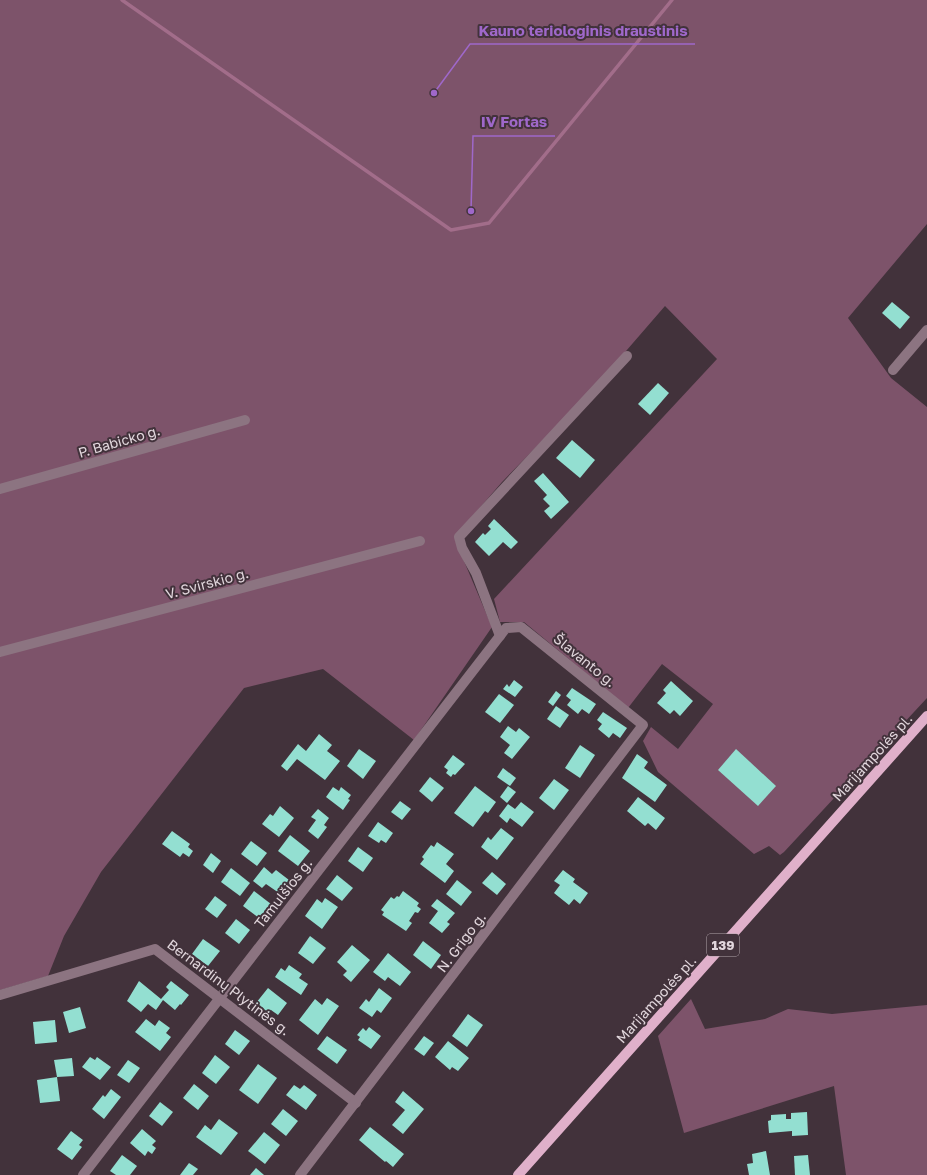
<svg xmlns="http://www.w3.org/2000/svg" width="927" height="1175" font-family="'Golos Text',sans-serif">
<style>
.green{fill:#7d536a}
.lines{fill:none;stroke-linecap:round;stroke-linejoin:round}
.stream{stroke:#a26d8a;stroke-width:3.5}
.building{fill:#93dfd1}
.minor{stroke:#8c7481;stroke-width:10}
.major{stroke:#e0b0ca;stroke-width:10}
.labels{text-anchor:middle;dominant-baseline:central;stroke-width:4;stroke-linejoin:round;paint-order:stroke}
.shield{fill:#42323b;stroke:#b2a6ac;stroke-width:1}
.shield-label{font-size:13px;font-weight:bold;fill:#e2d7dd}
.street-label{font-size:14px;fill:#e2d7dd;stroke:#42323b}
.leader{fill:none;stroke:#9f68ca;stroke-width:1.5}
.callout-dot{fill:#9f68ca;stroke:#42323b;stroke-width:1.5}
.callout-label{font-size:15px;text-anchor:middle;font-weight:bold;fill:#9f68ca;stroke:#42323b;stroke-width:4;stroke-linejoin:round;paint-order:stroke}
</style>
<rect width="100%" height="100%" fill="#42323b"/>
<g class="green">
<polygon points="0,0 927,0 927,224 848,318 891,378 927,407 927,698 784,852 780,855 769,846 754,854 658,772 643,741 651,727 678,749 713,704 662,664 628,708 524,622 500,622 494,599 717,359 665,306 594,388 502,482 458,533 455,540 492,627 414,740 323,669 244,688 101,872 64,936 48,976 0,990"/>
<polygon points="691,999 705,1029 765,1019 788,1009 832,1014 927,1005 927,1175 846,1175 834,1086 684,1133 658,1036"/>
</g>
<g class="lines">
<polyline class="stream" points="122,0 451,230 489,223 672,0"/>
</g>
<g class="building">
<polygon points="892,302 910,317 900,329 882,313"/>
<polygon points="658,383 669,393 650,415 638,404"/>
<polygon points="572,440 595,460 580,478 556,458"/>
<polygon points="543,473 569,502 551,519 544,511 550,506 543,499 547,495 534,481"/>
<polygon points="494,519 518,542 511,549 503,542 489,556 475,542 483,533 485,535 491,529 488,526"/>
<polygon points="514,680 523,687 515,697 503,689 507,684 509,687"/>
<polygon points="671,681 693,701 680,716 674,710 670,714 657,703 666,693 663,690"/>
<polygon points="572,688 596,704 589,714 582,709 578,714 567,705 571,700 566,696"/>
<polygon points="556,691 561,695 553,706 548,702"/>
<polygon points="499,694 514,705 500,723 485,712"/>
<polygon points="556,706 569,715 560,728 547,719"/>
<polygon points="603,712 627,728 620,738 613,733 609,738 598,729 602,724 597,720"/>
<polygon points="508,726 516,732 519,728 530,737 512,759 504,753 510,745 500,737"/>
<polygon points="319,734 332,745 327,751 340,761 325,780 297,759 287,771 281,766 298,744 306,751"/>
<polygon points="580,745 595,755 580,778 565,768"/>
<polygon points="359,749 376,761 363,779 347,766"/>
<polygon points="736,749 776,786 758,806 718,770"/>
<polygon points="637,754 648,762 644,768 667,785 655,802 622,778"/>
<polygon points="453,755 465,764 455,775 453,774 451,777 446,773 448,770 444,767"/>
<polygon points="503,768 516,778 510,786 497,777"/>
<polygon points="430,777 444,788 432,802 419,791"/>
<polygon points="554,779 569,790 554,810 539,798"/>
<polygon points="475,786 496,802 488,813 485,811 473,827 454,813"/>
<polygon points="508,786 516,792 507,803 500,797"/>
<polygon points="333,787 339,791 341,787 351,795 348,799 350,800 343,810 326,797"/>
<polygon points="638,797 665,818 656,830 648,823 645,826 627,811"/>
<polygon points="400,801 411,809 402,820 391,812"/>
<polygon points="521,802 534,812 522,827 510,818 507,823 499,816 508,804 515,809"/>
<polygon points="280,806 294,818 279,837 262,824 270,814 273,816"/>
<polygon points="318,809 329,818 324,825 327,827 318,839 308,831 316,820 311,817"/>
<polygon points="378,822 393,833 386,843 381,840 379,843 368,836"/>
<polygon points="501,828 514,838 497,860 481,847 488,837 491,840"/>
<polygon points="172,831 190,844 188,847 193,851 189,857 183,853 180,857 162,844"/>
<polygon points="290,835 310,851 298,866 278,851"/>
<polygon points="251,841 267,853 257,866 241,854"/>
<polygon points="437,842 454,854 446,864 454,871 445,883 420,864 424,859 422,857 431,845 434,847"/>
<polygon points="358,847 373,858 363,872 348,861"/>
<polygon points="211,853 221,861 213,873 203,865"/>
<polygon points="264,867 272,874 276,870 289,880 279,893 266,884 262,888 253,881"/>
<polygon points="231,868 250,883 240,896 221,882"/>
<polygon points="563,870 575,879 573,882 588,893 580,904 574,899 569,905 554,893 560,885 554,881"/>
<polygon points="492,872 506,884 497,895 482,883"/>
<polygon points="337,875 353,888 342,901 326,889"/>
<polygon points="457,880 472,892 461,906 446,894"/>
<polygon points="254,891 271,904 259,918 243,906"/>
<polygon points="403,891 419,903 417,906 421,909 418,913 415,912 409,921 412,923 406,931 382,915 384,912 381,910 391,897 394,899 397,896 399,897"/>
<polygon points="215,896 227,905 217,918 205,909"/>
<polygon points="325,898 338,907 322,929 305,916 317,899 322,903"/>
<polygon points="437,899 455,913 447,922 450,924 442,933 429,923 438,911 431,906"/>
<polygon points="236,919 250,930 239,944 225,933"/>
<polygon points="310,936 326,948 313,964 298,953"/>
<polygon points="203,939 220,951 208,966 192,954"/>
<polygon points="423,941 441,955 431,969 413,955"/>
<polygon points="352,945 370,960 351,982 343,975 347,971 337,962"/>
<polygon points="388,953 411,972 400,986 388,977 385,981 373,972"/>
<polygon points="289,965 302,974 299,978 308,984 301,995 275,977 281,968 285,971"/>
<polygon points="139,981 161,999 169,990 166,987 171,981 189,995 181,1005 180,1004 175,1010 163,1000 156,1010 148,1004 141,1012 127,1001"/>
<polygon points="268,988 287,1003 278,1015 271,1010 269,1013 256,1003"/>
<polygon points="379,988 392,998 381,1013 377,1010 372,1017 359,1008 366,999 369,1002"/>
<polygon points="327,998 339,1006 318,1035 299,1020 315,999 322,1005"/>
<polygon points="80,1007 86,1028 69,1033 63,1012"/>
<polygon points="468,1014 483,1025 467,1047 452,1036"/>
<polygon points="146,1019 155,1026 159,1020 170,1028 166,1033 171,1037 160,1051 135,1032"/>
<polygon points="55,1020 57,1042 35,1044 33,1022"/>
<polygon points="369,1027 381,1036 371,1049 358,1040 360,1037 357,1035 363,1028 366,1031"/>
<polygon points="235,1030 250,1041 239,1055 225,1044"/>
<polygon points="327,1036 347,1050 337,1064 317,1049"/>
<polygon points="424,1036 434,1043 424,1056 414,1049"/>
<polygon points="448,1041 469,1058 458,1071 452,1067 450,1070 435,1057"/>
<polygon points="215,1055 230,1067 216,1084 202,1073"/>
<polygon points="90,1057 95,1060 97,1057 111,1067 100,1080 82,1067"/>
<polygon points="72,1058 74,1076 57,1077 54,1060"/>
<polygon points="128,1060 140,1068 129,1083 117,1075"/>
<polygon points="258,1064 277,1078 258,1104 239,1090"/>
<polygon points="57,1077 60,1101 40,1103 37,1080"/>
<polygon points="194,1084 209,1096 198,1110 183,1098"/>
<polygon points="294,1085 300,1089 304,1085 317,1095 306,1110 286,1095"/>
<polygon points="111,1089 121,1097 104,1119 92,1109 103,1095 105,1097"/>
<polygon points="403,1091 424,1109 403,1134 392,1125 405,1110 395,1102"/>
<polygon points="160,1102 173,1112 162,1126 149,1116"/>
<polygon points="283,1109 298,1121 286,1136 271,1124"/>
<polygon points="807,1112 808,1135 792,1136 792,1131 769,1133 768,1121 771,1120 771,1115 786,1114 786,1119 791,1119 791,1113"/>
<polygon points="219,1119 238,1133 221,1155 196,1137 205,1125 211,1130"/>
<polygon points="370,1127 404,1154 393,1167 386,1161 385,1162 359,1140"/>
<polygon points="142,1129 156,1141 152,1145 156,1148 152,1154 148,1151 145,1156 130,1143"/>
<polygon points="71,1131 83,1140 79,1145 82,1147 72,1160 57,1149"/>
<polygon points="264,1132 280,1145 265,1164 248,1151"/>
<polygon points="766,1151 770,1175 749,1175 747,1164 753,1163 752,1154"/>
<polygon points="122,1155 137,1166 130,1175 116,1175 110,1171"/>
<polygon points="808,1155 810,1175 795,1175 794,1156"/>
<polygon points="189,1163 198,1169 193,1175 180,1175"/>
<polygon points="256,1168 264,1175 250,1175"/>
</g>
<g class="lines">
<g class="minor">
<polyline points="893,370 927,330"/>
<polyline points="0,489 245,420"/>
<polyline points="500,636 476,573 462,548 459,537 627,356"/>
<polyline points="0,652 420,541"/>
<polyline points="0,995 155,949 356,1103"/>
<polyline points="83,1175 506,628 521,627 643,725 300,1175"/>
</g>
<polyline class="major" points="518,1175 927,716"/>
</g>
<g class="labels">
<rect class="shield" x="707" y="934" width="32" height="22" rx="3"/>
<g class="shield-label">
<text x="723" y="945">139</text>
</g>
<g class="street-label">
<text transform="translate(119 441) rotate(-16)">P. Babicko g.</text>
<text transform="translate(207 583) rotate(-15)">V. Svirskio g.</text>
<text transform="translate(585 660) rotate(39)">Šlavanto g.</text>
<text transform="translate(872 757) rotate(-48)">Marijampolės pl.</text>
<text transform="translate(283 893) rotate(-52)">Tamulšios g.</text>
<text transform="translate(461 942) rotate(-53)">N. Grigo g.</text>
<text transform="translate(229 987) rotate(37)">Bernardinų Plytinės g.</text>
<text transform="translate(656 999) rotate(-48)">Marijampolės pl.</text>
</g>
</g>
<path class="leader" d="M434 93L470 44H695M471 211L473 136H555"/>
<g class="callout-dot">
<circle cx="434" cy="93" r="4"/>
<circle cx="471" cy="211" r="4"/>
</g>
<g class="callout-label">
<text x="583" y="36">Kauno teriologinis draustinis</text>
<text x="514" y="127">IV Fortas</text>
</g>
</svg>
